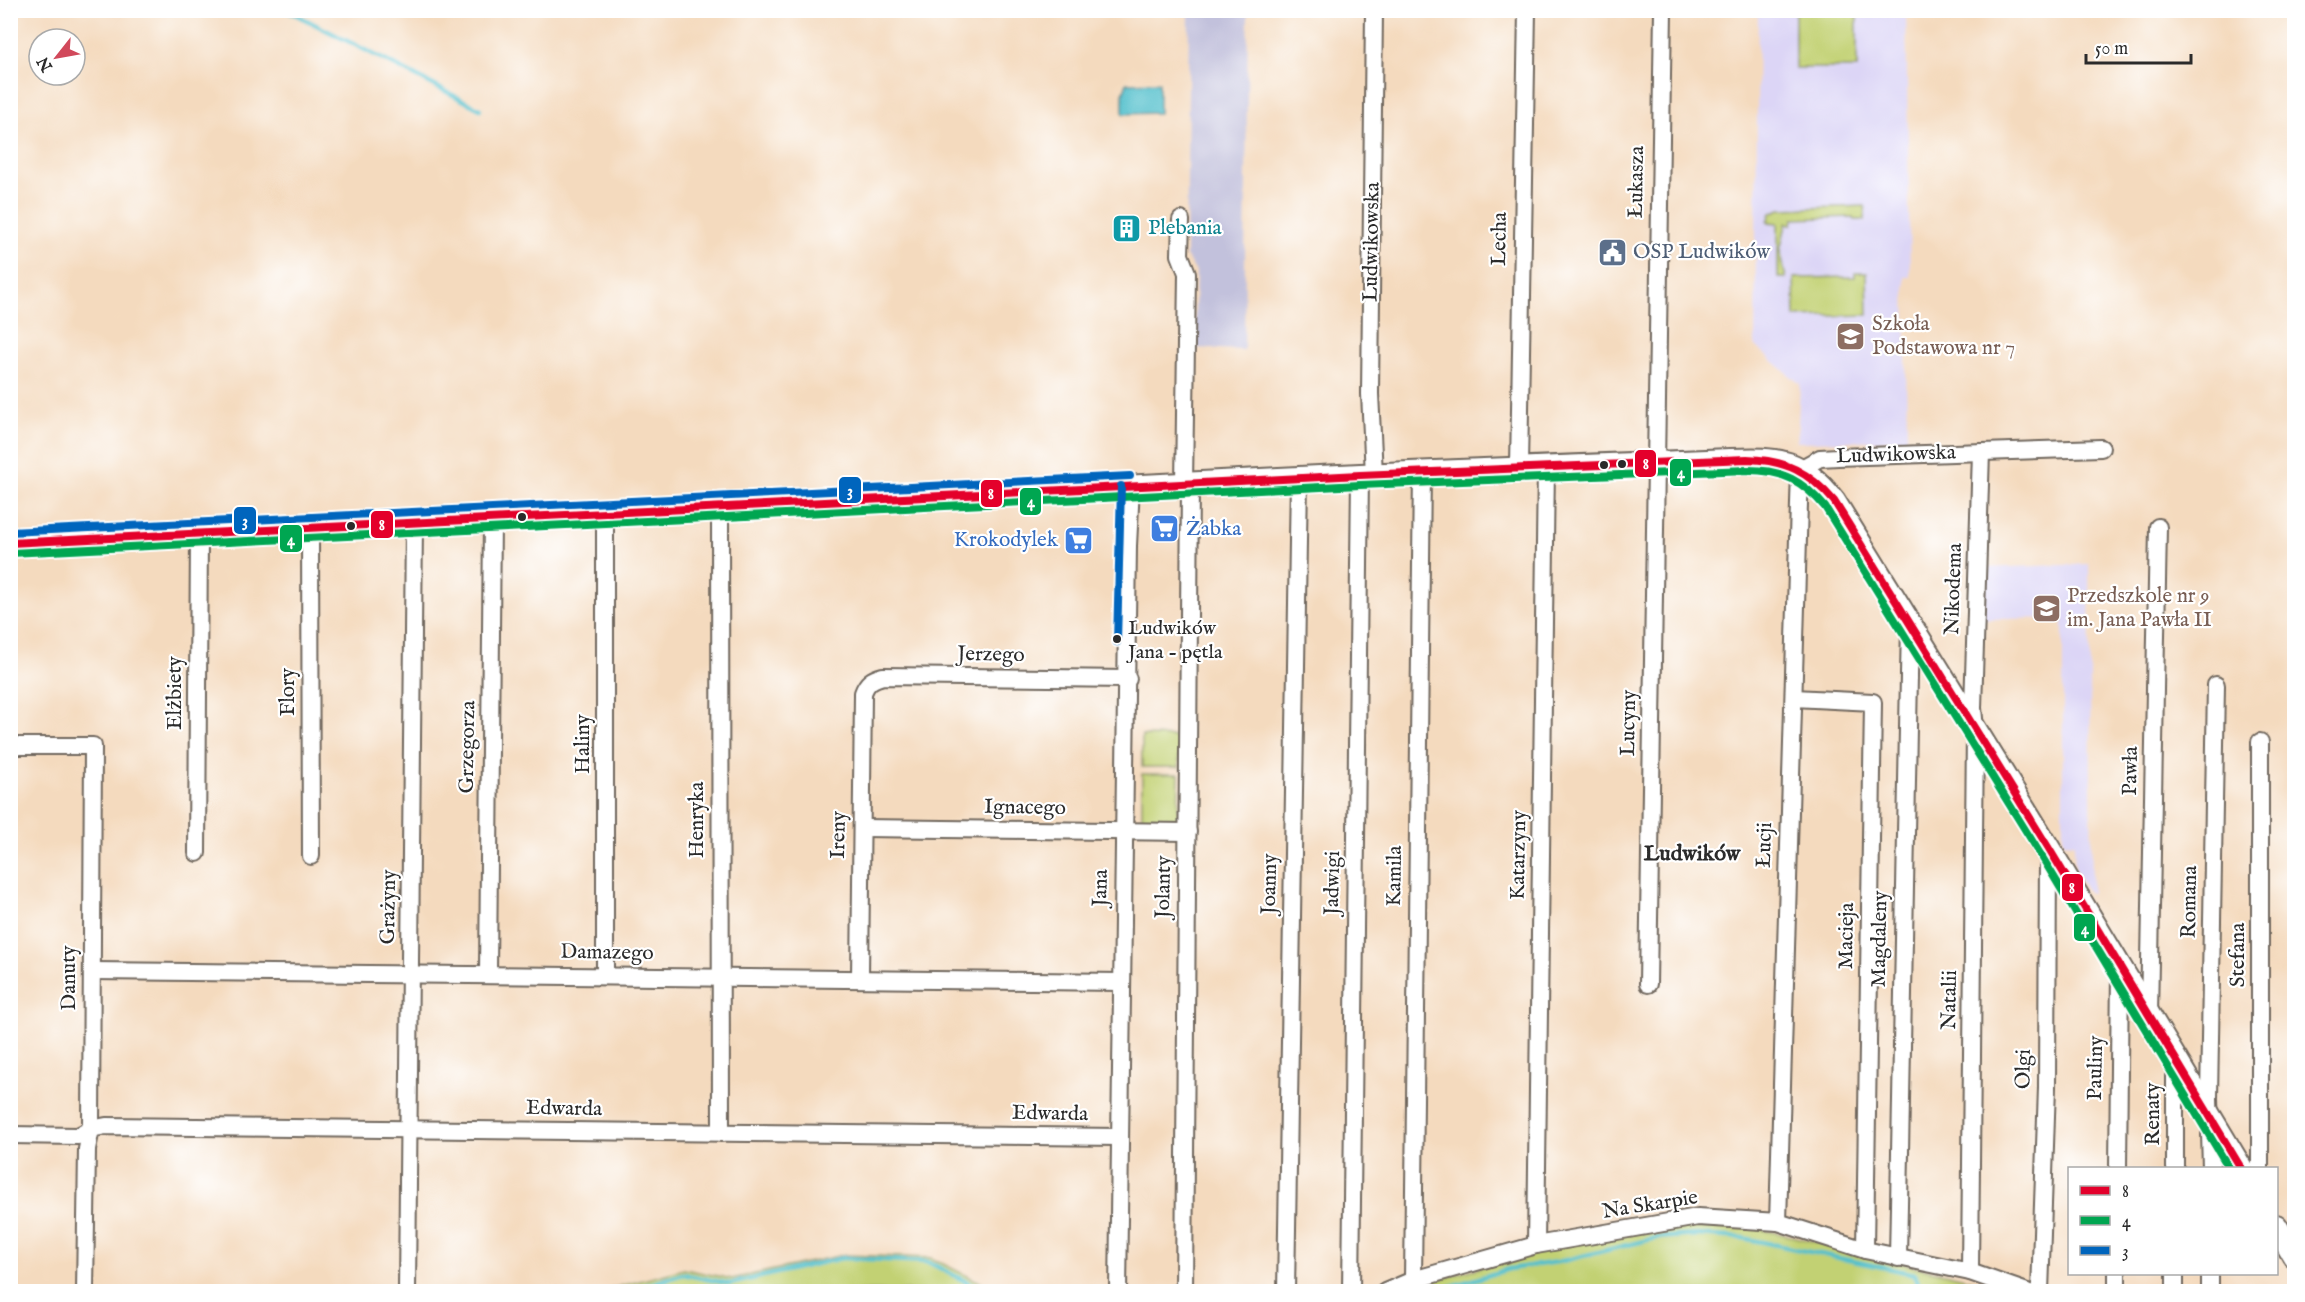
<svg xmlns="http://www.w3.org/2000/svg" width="2305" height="1302" font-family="'IM FELL English',serif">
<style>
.built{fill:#dcd5f6}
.industrial{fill:#c2c1dc}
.green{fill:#c2d173;stroke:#767e4f;stroke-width:1.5}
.water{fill:#53c0cc;stroke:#3f767c;stroke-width:1.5}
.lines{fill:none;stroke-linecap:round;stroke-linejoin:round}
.stream{stroke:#53c0cc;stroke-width:4.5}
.street-casing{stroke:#71685e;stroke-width:20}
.secondary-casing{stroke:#71685e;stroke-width:26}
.street{stroke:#fff;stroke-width:16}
.secondary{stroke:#fff;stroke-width:22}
.bus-1-casing{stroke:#fff;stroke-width:12}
.bus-2-casing{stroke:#fff;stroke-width:12}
.bus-3-casing{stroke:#fff;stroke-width:12}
.bus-1{stroke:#e4002b;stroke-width:8}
.bus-2{stroke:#00a651;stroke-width:8}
.bus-3{stroke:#0065bd;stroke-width:8}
.bus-dot{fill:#2b2b2b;stroke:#fff;stroke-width:2}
.labels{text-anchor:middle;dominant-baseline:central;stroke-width:4.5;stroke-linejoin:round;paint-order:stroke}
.bus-label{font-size:20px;fill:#2b2b2b;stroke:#fff;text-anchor:start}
.street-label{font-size:21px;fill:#2b2b2b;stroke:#fff}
.culture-label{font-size:21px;fill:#0d838f;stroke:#fff;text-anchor:start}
.service-label{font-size:21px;fill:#4e5e75;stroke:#fff;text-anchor:start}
.education-label{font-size:21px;fill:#785e54;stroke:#fff;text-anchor:start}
.shop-label{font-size:21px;fill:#366cbe;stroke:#fff;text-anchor:start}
.neighbourhood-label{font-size:22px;font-weight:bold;fill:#2b2b2b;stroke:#fff}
.line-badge{stroke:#fff;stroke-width:2}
.badge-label{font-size:16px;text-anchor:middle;font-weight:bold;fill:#fff}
</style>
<rect width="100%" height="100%" fill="#fff"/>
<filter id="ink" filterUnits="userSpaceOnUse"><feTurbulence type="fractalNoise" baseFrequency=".0167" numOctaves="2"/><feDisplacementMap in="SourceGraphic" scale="12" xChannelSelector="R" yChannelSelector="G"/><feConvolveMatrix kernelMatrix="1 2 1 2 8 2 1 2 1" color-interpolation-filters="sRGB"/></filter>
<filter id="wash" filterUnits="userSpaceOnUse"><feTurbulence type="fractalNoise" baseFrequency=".008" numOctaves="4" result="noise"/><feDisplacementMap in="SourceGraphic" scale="24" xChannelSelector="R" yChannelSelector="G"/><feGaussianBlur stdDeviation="1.35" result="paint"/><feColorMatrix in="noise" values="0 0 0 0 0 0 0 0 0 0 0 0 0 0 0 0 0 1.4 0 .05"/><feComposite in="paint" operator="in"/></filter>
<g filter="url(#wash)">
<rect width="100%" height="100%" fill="#f4dabe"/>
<g class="built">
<polygon points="1758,11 1906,11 1910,277 1905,277 1907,440 1797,442 1800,384 1755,346"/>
<polygon points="2089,564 2092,893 2088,892 2075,870 2074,843 2063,842 2063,618 1981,619 1982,568"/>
</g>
<polygon class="industrial" points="1189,11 1248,11 1244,350 1194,348 1196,272 1186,256"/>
<g class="green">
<rect x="1795" y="11" width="62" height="57"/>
<polygon points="1865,206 1865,220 1854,220 1853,217 1793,219 1792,224 1787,224 1787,221 1780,250 1786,278 1778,278 1778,223 1768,222 1771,213 1780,209"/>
<polygon points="1855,273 1867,273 1868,315 1795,317 1794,278 1855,277"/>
<polygon points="1142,736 1179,737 1179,767 1142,767"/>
<polygon points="1142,774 1179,774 1178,821 1142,820"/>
<path d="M 1722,1222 C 1782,1232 1838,1248 1897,1262 C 1936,1272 1974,1278 2012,1292 L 1397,1292 C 1504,1260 1611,1226 1722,1222 Z"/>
<polygon points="843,1255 931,1258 998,1291 603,1291 684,1269 732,1279"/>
</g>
<polygon class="water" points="1159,82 1159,113 1123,114 1123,93 1127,83"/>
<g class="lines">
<g class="stream">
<polyline points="287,10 480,109"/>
<polyline points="626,1292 683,1274 730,1284 842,1258 928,1262 986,1292"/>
<polyline points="1433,1292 1509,1269 1558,1262 1656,1238 1697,1235 1743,1238 1915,1274 1921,1292"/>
</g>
</g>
</g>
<g filter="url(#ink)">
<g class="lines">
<defs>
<g id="street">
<polyline points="1181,220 1180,255 1187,273 1184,484"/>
<polyline points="1519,467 1527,10"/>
<polyline points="1374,474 1370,394 1374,10"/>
<polyline points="720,507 721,1133"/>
<polyline points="310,528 311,856"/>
<polyline points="1794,698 1873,702 1865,1250"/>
<polyline points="10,746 93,746 91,1129 87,1149 85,1292"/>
<polyline points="862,828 1188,832"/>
<polyline points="197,853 199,534"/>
<polyline points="92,971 1122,982"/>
<polyline points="488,974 492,519"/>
<polyline points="605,975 605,513"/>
<path d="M 860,978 L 863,693 C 867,682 872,679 883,676 L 1128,679"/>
<polyline points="1648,984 1663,10"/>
<polyline points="2149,1015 2158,527"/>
<polyline points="10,1135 78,1136 91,1129 106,1126 1120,1137"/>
<polyline points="2118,1168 2120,968"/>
<polyline points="2175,1168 2175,1060"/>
<polyline points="2211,1168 2209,1098 2216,685"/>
<polyline points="2260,1168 2260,742"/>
<polyline points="1778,1222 1800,469 1820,458 1838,457 2101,448"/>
<polyline points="1536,1245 1546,466"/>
<polyline points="1898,1258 1910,622"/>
<polyline points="1970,1272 1975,729 1973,708 1981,452"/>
<polyline points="1413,1280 1422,472"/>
<polyline points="407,1292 414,523"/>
<polyline points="1118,1292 1128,546 1131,486"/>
<polyline points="1184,1292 1190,483"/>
<polyline points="1286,1292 1299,478"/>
<polyline points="1351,1292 1360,475"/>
<polyline points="1385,1292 1413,1280 1536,1245 1698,1217 1778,1222 1865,1250 1970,1272 2027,1292"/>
<polyline points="2040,1292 2047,1087 2048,849"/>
<polyline points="2117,1292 2117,1274"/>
<polyline points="2175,1292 2175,1274"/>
<polyline points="2210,1292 2210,1274"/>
</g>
<g id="secondary">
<path d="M 10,543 L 1360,475 L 1730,460 C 1780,458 1801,459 1834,501 L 2048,847 L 2241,1168"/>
<polyline points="2276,1226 2294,1256"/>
</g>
</defs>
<use href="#street" class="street-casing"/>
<use href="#secondary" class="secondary-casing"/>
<use href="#street" class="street"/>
<use href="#secondary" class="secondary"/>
<defs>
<path id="bus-1" d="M 10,543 L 1360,475 L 1747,459 C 1786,460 1809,472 1834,501 L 2048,847 L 2241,1168"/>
<path id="bus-2" d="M 11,553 L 1360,485 L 1748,470 C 1783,470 1803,481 1825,507 L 2039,852 L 2229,1168"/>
<g id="bus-3">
<polyline points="10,532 1130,476"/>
<polyline points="1117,642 1121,486"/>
</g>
</defs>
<use href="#bus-1" class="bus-1-casing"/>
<use href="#bus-2" class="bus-2-casing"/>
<use href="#bus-3" class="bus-3-casing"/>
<use href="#bus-1" class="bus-1"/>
<use href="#bus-2" class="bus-2"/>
<use href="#bus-3" class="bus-3"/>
</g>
</g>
<defs>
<symbol id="building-square" viewBox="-11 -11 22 22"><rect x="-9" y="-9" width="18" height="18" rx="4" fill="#0f9aa8" stroke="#fff"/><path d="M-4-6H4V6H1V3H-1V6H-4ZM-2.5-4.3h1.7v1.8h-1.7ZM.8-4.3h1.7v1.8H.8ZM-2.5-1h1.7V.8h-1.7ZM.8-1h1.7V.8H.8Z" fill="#fff"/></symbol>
<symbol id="civic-square" viewBox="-11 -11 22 22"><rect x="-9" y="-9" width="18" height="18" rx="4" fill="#5c6f8a" stroke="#fff"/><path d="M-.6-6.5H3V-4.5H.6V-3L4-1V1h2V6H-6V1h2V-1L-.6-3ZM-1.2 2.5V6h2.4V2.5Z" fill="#fff"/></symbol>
<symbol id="school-square" viewBox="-11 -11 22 22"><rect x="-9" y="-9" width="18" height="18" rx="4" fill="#8d6e63" stroke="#fff"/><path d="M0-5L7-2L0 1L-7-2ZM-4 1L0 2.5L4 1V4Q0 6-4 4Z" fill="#fff"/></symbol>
<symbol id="supermarket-square" viewBox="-11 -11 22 22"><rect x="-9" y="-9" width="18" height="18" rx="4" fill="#3f7fe0" stroke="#fff"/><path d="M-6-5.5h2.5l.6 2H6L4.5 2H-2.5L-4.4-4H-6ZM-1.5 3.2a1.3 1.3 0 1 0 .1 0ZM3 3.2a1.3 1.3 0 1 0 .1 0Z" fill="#fff"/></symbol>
</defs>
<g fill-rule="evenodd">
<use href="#building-square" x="1110" y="212" width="33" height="33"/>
<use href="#civic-square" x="1596" y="236" width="33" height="33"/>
<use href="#school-square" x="1834" y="320" width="33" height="33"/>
<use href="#supermarket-square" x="1148" y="512" width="33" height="33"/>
<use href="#supermarket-square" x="1062" y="524" width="33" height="33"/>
<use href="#school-square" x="2030" y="592" width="33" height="33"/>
</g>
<g class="bus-dot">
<circle cx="1622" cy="464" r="5"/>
<circle cx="1604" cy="465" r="5"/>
<circle cx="522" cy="517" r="5"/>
<circle cx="351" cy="526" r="5"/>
<circle cx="1117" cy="639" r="5"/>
</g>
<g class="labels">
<g class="bus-label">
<text x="1128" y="628">Ludwików<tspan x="1128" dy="24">Jana - pętla</tspan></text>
</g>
<g class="street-label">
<text transform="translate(1637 182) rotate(-89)">Łukasza</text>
<text transform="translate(1500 239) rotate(-89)">Lecha</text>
<text transform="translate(1372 242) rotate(-89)">Ludwikowska</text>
<text transform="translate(1896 455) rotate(-2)">Ludwikowska</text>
<text transform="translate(1954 589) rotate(-88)">Nikodema</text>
<text transform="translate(991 655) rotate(1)">Jerzego</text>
<text transform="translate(288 692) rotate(-90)">Flory</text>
<text transform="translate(175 693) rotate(-90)">Elżbiety</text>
<text transform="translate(1629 723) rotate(-89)">Lucyny</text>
<text transform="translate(583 744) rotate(-90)">Haliny</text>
<text transform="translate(468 747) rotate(-89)">Grzegorza</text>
<text transform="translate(2131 771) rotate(-89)">Pawła</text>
<text transform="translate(1025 808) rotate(1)">Ignacego</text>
<text transform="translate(697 820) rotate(-90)">Henryka</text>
<text transform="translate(839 835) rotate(-89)">Ireny</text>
<text transform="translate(1765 845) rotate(-88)">Łucji</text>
<text transform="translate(1519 855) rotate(-89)">Katarzyny</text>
<text transform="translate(1395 876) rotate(-89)">Kamila</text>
<text transform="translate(1333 883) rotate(-89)">Jadwigi</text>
<text transform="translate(1270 884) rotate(-89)">Joanny</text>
<text transform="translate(1164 887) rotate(-89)">Jolanty</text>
<text transform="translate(1101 888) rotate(-89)">Jana</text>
<text transform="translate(2190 902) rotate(-89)">Romana</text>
<text transform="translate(389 907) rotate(-89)">Grażyny</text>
<text transform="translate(1847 936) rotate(-89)">Macieja</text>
<text transform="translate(1880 939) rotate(-89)">Magdaleny</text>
<text transform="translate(607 953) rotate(1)">Damazego</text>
<text transform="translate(2238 955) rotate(-90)">Stefana</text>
<text transform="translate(69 978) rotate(-90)">Danuty</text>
<text transform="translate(1950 1000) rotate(-89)">Natalii</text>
<text transform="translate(2096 1068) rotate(-89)">Pauliny</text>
<text transform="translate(2024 1069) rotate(-89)">Olgi</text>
<text transform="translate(564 1109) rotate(1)">Edwarda</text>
<text transform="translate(1050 1114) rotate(1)">Edwarda</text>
<text transform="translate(2153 1114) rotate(-90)">Renaty</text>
<text transform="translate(1650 1205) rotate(-9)">Na Skarpie</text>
</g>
<g class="culture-label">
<text x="1148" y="228">Plebania</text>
</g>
<g class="service-label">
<text x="1633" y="252">OSP Ludwików</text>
</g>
<g class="education-label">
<text x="1872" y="324">Szkoła<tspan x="1872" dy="24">Podstawowa nr 7</tspan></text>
<text x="2067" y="596">Przedszkole nr 9<tspan x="2067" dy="24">im. Jana Pawła II</tspan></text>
</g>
<g class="shop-label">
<text x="1186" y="529">Żabka</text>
<text x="1058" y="540" text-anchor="end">Krokodylek</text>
</g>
<g class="neighbourhood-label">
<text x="1692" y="854">Ludwików</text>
</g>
</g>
<g class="line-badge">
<rect x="1634" y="449" width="23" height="29" rx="6" fill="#e4002b"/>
<rect x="1669" y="458" width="23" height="29" rx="6" fill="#00a651"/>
<rect x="838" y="476" width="24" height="28" rx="6" fill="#0065bd"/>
<rect x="980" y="479" width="23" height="29" rx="6" fill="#e4002b"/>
<rect x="1019" y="487" width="23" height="29" rx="6" fill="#00a651"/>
<rect x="233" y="506" width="24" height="29" rx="6" fill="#0065bd"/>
<rect x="370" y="510" width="24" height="29" rx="6" fill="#e4002b"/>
<rect x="279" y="524" width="24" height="29" rx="6" fill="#00a651"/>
<rect x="2061" y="873" width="23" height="29" rx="6" fill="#e4002b"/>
<rect x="2073" y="913" width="23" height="29" rx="6" fill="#00a651"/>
</g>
<g class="badge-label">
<text x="1646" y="469">8</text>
<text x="1681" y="478">4</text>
<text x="850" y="496">3</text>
<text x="991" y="499">8</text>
<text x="1031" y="507">4</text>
<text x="245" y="526">3</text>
<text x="382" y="530">8</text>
<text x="291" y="545">4</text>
<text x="2072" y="893">8</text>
<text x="2085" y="934">4</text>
</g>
<rect width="2305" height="1302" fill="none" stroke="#fff" stroke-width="36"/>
<rect x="2068" y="1167" width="210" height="108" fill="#ffffff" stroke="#aaaaaa" stroke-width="1.5"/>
<rect x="2080" y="1186" width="30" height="9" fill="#e4002b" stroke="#aaaaaa" stroke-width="1.5"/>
<text x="2122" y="1197" font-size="18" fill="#2b2b2b">8</text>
<rect x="2080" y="1216" width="30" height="9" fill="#00a651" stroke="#aaaaaa" stroke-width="1.5"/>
<text x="2122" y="1227" font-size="18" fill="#2b2b2b">4</text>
<rect x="2080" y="1246" width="30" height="9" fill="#0065bd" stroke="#aaaaaa" stroke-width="1.5"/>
<text x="2122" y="1257" font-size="18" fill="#2b2b2b">3</text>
<g transform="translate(57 57) rotate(239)"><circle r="28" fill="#ffffff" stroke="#aaaaaa" stroke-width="1.5"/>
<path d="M0-4.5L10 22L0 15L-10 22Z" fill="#d1495b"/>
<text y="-9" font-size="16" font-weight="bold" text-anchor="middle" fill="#2b2b2b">N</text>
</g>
<path d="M2086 54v9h105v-9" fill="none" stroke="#2b2b2b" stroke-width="3"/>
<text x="2095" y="54" font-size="18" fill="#2b2b2b" stroke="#ffffff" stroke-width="4.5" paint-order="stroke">50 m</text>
</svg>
